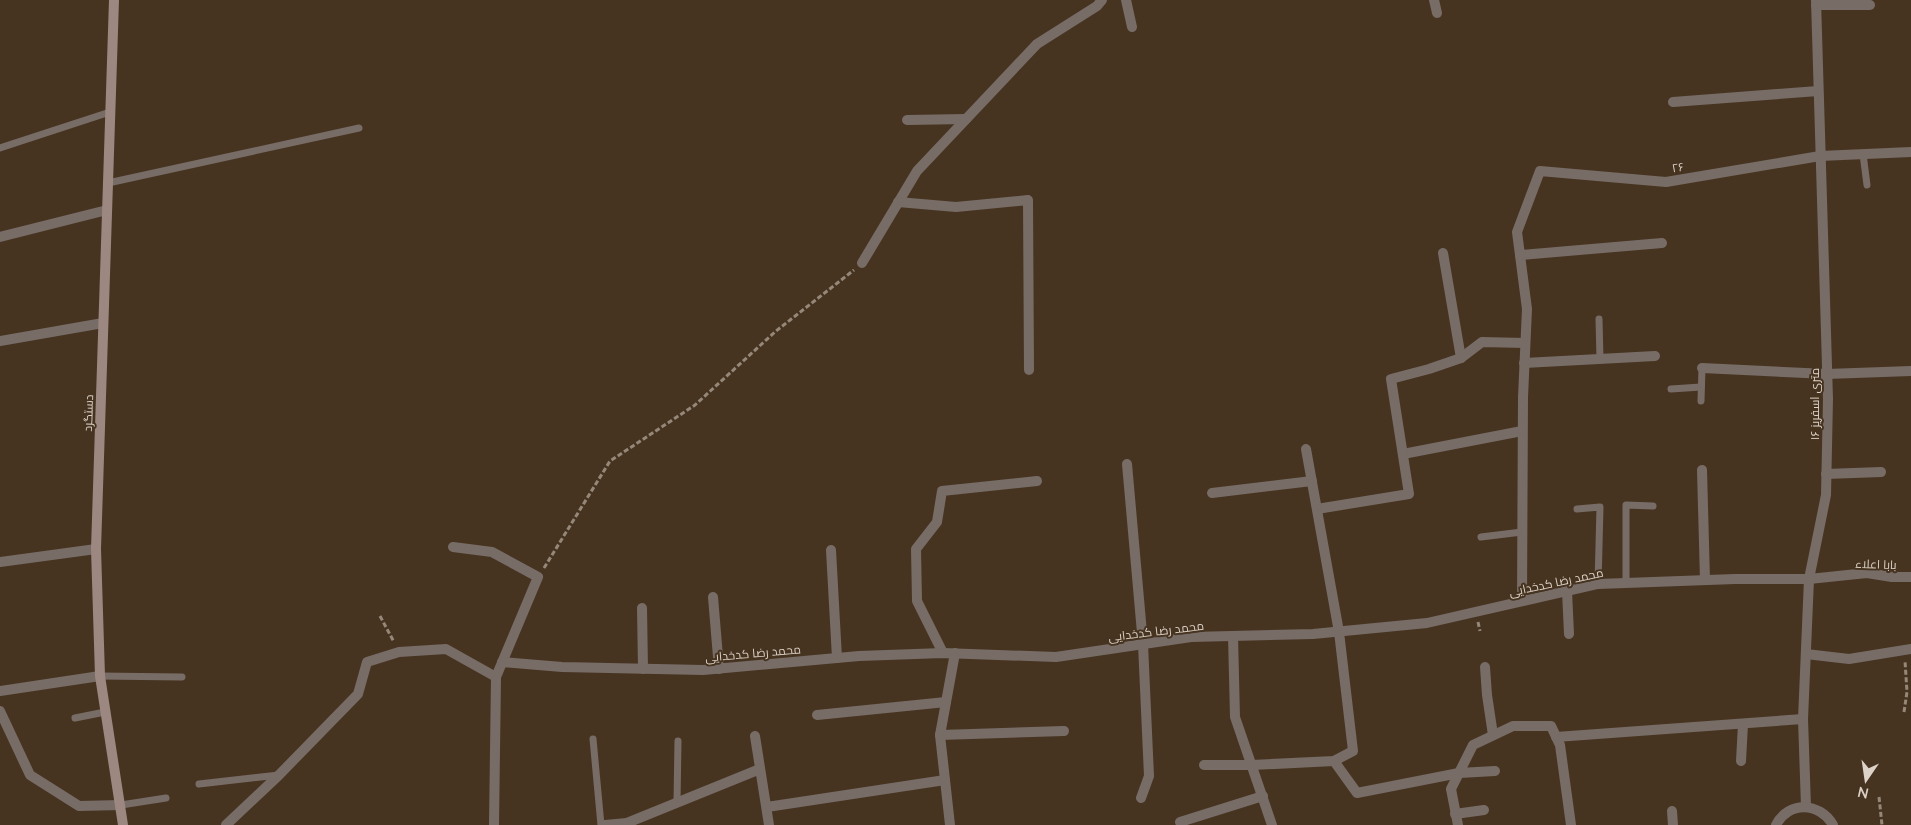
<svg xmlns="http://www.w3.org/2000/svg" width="1911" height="825" font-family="Lato,Cairo,sans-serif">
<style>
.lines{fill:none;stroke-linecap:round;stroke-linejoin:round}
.path{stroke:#968879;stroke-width:3;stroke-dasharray:5 2.5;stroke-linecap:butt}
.service{stroke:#786c67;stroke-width:7}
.minor{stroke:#786c67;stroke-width:10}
.tertiary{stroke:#786c67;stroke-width:10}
.secondary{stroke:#9c8880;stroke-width:10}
.labels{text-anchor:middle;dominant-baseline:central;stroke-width:4;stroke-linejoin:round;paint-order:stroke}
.street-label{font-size:12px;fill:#ddd2c7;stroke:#463421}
</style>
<rect width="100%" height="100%" fill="#463421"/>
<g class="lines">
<g class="path">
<polyline points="544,568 610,461 695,405 776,331 854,270"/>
<polyline points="380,616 394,642"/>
<polyline points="1478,622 1480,631"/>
<polyline points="1904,712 1907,692 1905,661"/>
<polyline points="1879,797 1882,825"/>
</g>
<g class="service">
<polyline points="0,148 110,112"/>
<polyline points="1863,154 1867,185"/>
<polyline points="108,183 359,128"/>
<polyline points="1599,319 1600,359"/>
<polyline points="1671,389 1701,387"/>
<polyline points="1701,401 1702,368"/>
<polyline points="1577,509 1600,507 1598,584"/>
<polyline points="1481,537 1522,532"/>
<polyline points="1626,583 1626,505 1653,506"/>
<polyline points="100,676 182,677"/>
<polyline points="75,718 105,712"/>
<polyline points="593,739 601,825"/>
<polyline points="199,784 279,775"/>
<polyline points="677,802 678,741"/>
<polyline points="121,805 166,798"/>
</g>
<g class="minor">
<polyline points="1126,0 1132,27"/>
<polyline points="1434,0 1437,13"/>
<polyline points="1816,5 1870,5"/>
<polyline points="1673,102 1818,91"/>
<polyline points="907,120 966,119"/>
<polyline points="898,202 956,207 1028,200 1029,370"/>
<polyline points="0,237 107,210"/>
<polyline points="1443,253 1461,358"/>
<polyline points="1520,255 1662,243"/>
<polyline points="862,263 917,171 1037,44 1097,6 1102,0"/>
<polyline points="0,341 103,323"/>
<polyline points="1524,363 1655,356"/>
<polyline points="1702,368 1827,374 1911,371"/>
<polyline points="1403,454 1522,431"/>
<polyline points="1127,464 1143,644 1149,776 1141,798"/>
<polyline points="1702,470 1705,580"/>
<polyline points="1826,474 1881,472"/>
<polyline points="1212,493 1312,481"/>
<polyline points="1317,509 1409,494 1391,379 1429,369 1461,358 1482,342 1525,343"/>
<polyline points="453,547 492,552 538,577 496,677 494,825"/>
<polyline points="831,550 837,658"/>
<polyline points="0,562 96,549"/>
<polyline points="1567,591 1569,634"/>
<polyline points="713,597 719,669"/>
<polyline points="1522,601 1523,397 1527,309 1517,232 1540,171 1666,182 1820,156 1911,152"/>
<polyline points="642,608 643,669"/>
<polyline points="1233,636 1235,717 1272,825"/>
<polyline points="943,653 917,601 916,549 937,522 942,491 1037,481"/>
<polyline points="1806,654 1849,659 1911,649"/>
<polyline points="502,662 562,667 703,670 859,656 943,653 1056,657 1191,637 1313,634 1427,623 1598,584 1735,579 1809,579 1867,573 1892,577 1911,577"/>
<polyline points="1485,667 1487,695 1493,735"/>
<polyline points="0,691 100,676"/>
<polyline points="0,711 30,775 79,806 121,805"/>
<polyline points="817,715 946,702"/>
<polyline points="940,735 1064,731"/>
<polyline points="755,736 769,825"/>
<polyline points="1556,737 1803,719"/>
<polyline points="1334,761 1357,793 1459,773 1495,771"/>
<polyline points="1741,761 1743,724"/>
<polyline points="1204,765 1252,765 1334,761 1353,751 1339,632 1306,449"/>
<polyline points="767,807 945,780"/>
<polyline points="1672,811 1673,825"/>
<polyline points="1455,814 1484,810"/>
<polyline points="1180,822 1263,796"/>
<polyline points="627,823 760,769"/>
<polyline points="226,825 279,775 358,694 367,662 399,652 446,649 496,677"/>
<polyline points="605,825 627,823 628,825"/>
<polyline points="950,825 940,735 955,653"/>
<polyline points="1458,825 1451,789 1473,745 1513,726 1551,726 1560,745 1571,825"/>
</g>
<g class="tertiary">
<polyline points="1806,807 1803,719 1809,579 1826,495 1828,399 1816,0"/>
<path d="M 1776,825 C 1788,801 1820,802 1833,825"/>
</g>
<polyline class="secondary" points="114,0 96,549 100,676 123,825"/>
</g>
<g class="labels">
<g class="street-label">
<text transform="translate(1678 167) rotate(-10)">۲۶</text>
<text transform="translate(1814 404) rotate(-90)">۱۶ متری اسفریز</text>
<text transform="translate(88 413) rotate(-88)">دستگرد</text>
<text transform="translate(1876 564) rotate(2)">بابا اعلاء</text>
<text transform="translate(1556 582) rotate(-12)">محمد رضا کدخدایی</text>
<text transform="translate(1156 631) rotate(-7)">محمد رضا کدخدایی</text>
<text transform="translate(753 653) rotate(-5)">محمد رضا کدخدایی</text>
</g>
</g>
<g transform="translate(1866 780) rotate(193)" stroke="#463421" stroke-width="4" paint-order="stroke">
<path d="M0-4L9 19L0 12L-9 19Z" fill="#ddd2c7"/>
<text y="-8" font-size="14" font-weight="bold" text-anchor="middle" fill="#ddd2c7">N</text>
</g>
</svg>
